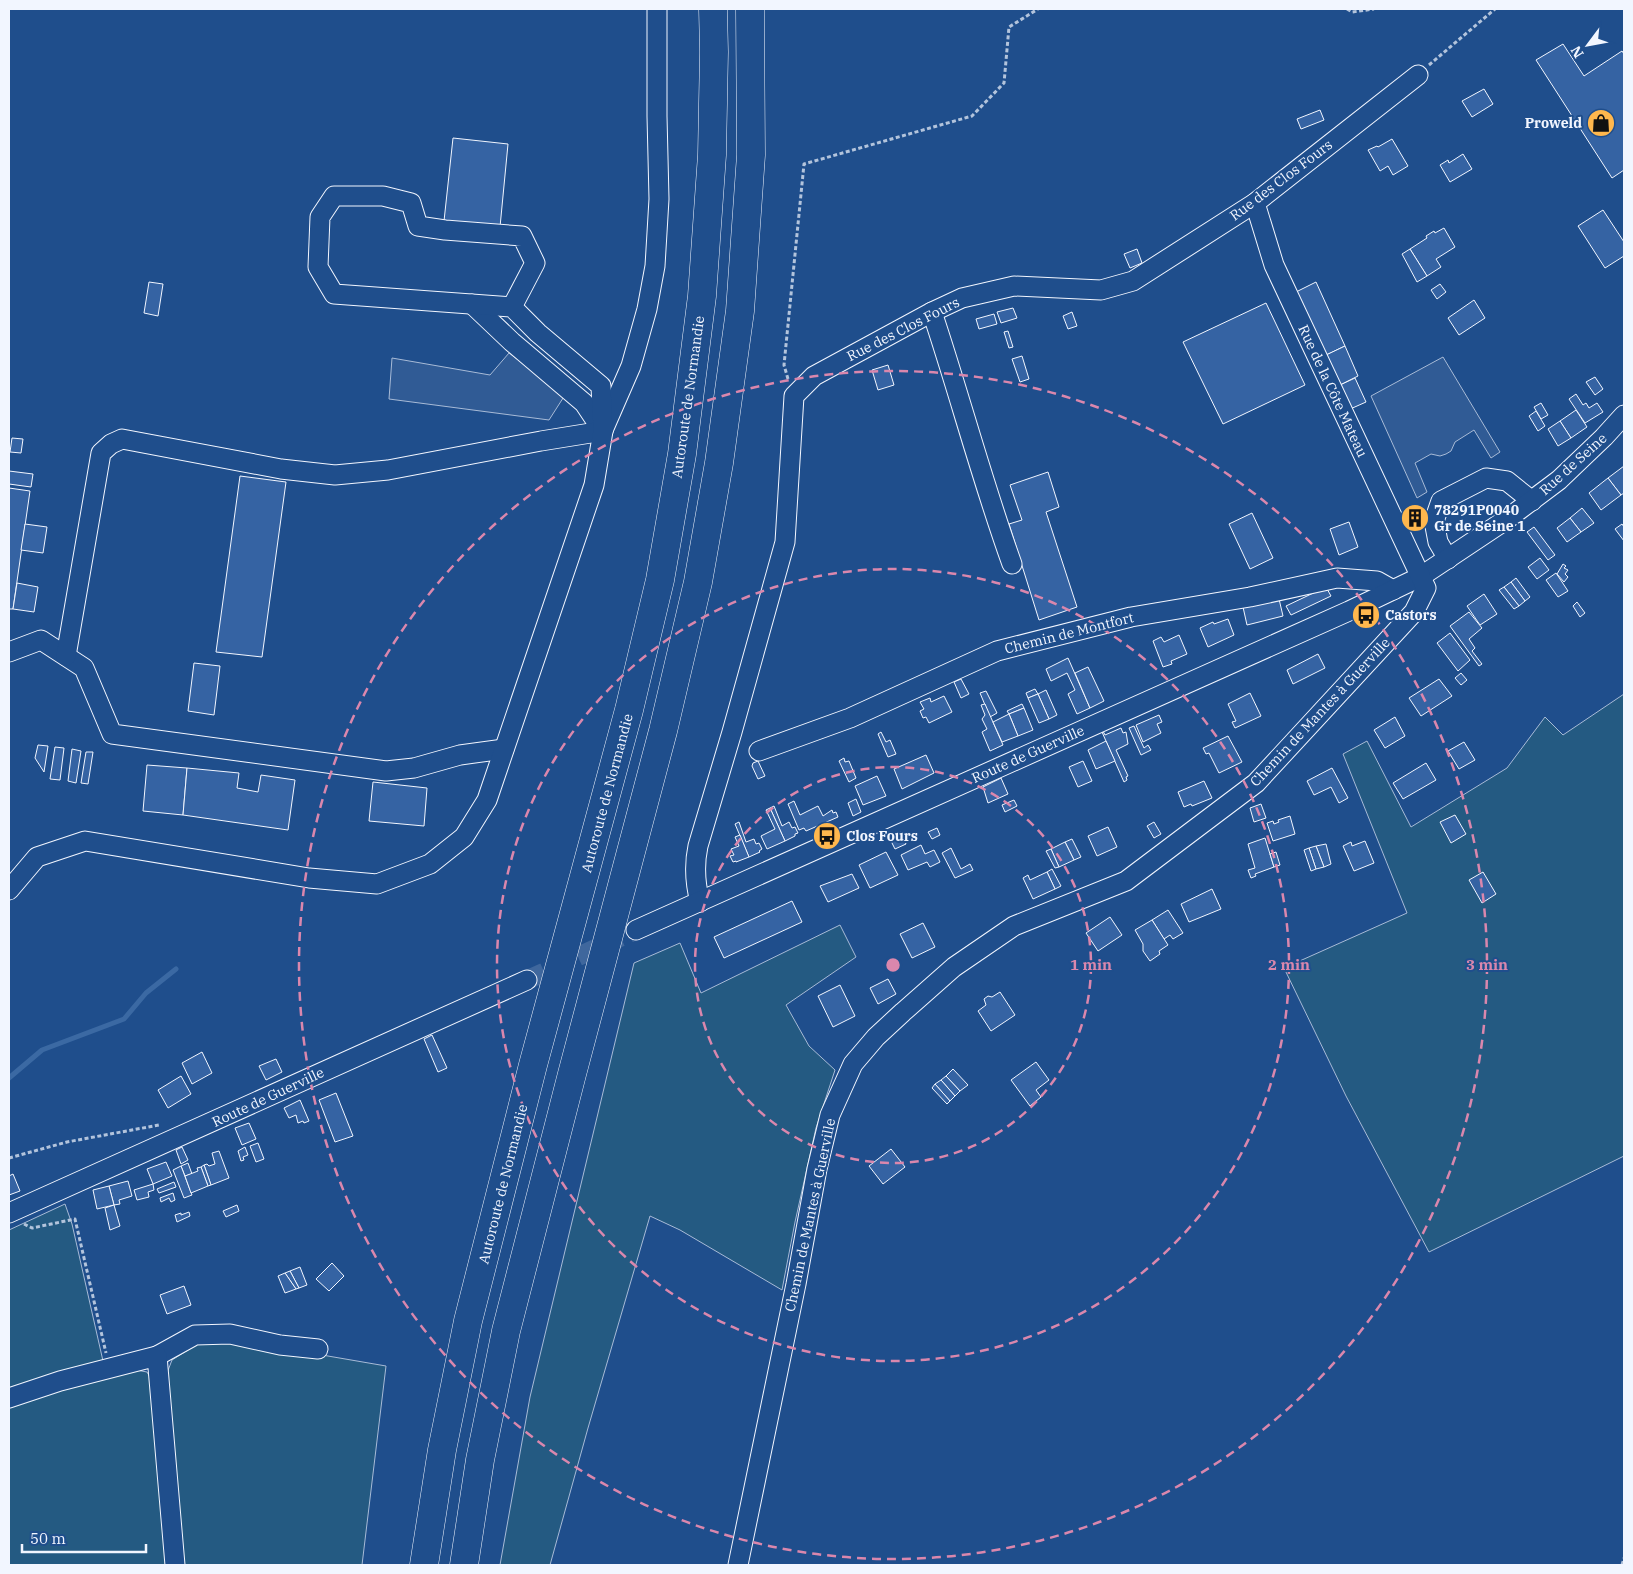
<svg xmlns="http://www.w3.org/2000/svg" width="1633" height="1574" font-family="'IBM Plex Serif',serif">
<style>
.green{fill:#245a82;stroke:#a8bbd7}
.parking{fill:#305b95;stroke:#a8bbd7}
.lines{fill:none;stroke-linecap:round;stroke-linejoin:round}
.stream{stroke:#3b69a3;stroke-width:5}
.building{fill:#3563a3;stroke:#f2f6ff}
.minor-tunnel{stroke:#3f679d;stroke-width:19;stroke-dasharray:19 9;stroke-linecap:butt}
.minor-casing{stroke:#f2f6ff;stroke-width:21}
.highway-casing{stroke:#f2f6ff;stroke-width:29}
.path{stroke:#b3c4dc;stroke-width:3;stroke-dasharray:4 2.5;stroke-linecap:butt}
.minor{stroke:#1f4e8c;stroke-width:19}
.highway{stroke:#1f4e8c;stroke-width:28}
.ring{fill:none;stroke:#da87ad;stroke-width:2.5;stroke-dasharray:9 6}
.labels{text-anchor:middle;dominant-baseline:central;stroke-width:4;stroke-linejoin:round;paint-order:stroke}
.poi-label{font-size:14px;font-weight:bold;fill:#f2f6ff;stroke:#1f4e8c;text-anchor:start}
.street-label{font-size:14px;fill:#f2f6ff;stroke:#1f4e8c}
.centre{fill:#da87ad;stroke:#1f4e8c;stroke-width:2.5}
.ring-label{font-size:15px;text-anchor:middle;font-weight:bold;fill:#da87ad;stroke:#1f4e8c;stroke-width:4;stroke-linejoin:round;paint-order:stroke}
</style>
<rect width="100%" height="100%" fill="#1f4e8c"/>
<g class="green">
<polygon points="1624,694 1624,1156 1429,1252 1346,1096 1284,968 1407,913 1343,754 1367,741 1411,827 1507,768 1545,717 1563,735"/>
<polygon points="840,925 856,957 786,1005 809,1046 835,1070 816,1128 795,1222 782,1290 680,1230 650,1216 588,1428 550,1565 500,1565 530,1397 634,963 680,943 701,993"/>
<polygon points="65,1204 72,1224 103,1361 9,1391 9,1230"/>
<polygon points="229,1339 386,1366 362,1565 184,1565 167,1373 172,1360 199,1343"/>
<polygon points="125,1368 147,1372 155,1386 170,1565 9,1565 9,1404"/>
</g>
<g class="parking">
<polygon points="509,353 565,395 549,420 389,399 392,358 490,375"/>
<polygon points="1443,357 1500,452 1491,458 1474,430 1455,442 1451,451 1446,454 1440,456 1431,454 1415,463 1427,492 1417,498 1371,396"/>
</g>
<g class="lines">
<polyline class="stream" points="9,1078 42,1050 124,1019 146,993 176,969"/>
</g>
<g class="building">
<polygon points="1563,44 1584,76 1622,51 1624,54 1624,170 1612,178 1536,60"/>
<polygon points="1484,89 1493,104 1472,117 1462,101"/>
<polygon points="1320,110 1324,120 1301,129 1297,119"/>
<polygon points="453,138 508,144 500,227 444,221"/>
<polygon points="1392,139 1408,166 1393,175 1388,166 1380,171 1368,150 1377,146 1378,147"/>
<polygon points="1463,154 1472,169 1450,182 1440,165 1448,160 1449,163"/>
<polygon points="1603,210 1624,242 1624,256 1605,268 1578,226"/>
<polygon points="1444,228 1455,247 1436,259 1441,267 1427,276 1410,249 1427,238 1426,236 1434,231 1435,233"/>
<polygon points="1137,249 1142,263 1130,268 1124,254"/>
<polygon points="1410,249 1427,276 1417,282 1402,254"/>
<polygon points="149,282 163,284 158,316 144,313"/>
<polygon points="1316,282 1345,346 1324,356 1296,292"/>
<polygon points="1440,284 1446,292 1437,299 1431,290"/>
<polygon points="1474,300 1485,318 1459,335 1448,318"/>
<polygon points="1266,303 1305,385 1223,424 1183,342"/>
<polygon points="1013,308 1017,318 1001,323 997,312"/>
<polygon points="1072,312 1077,326 1068,329 1063,316"/>
<polygon points="994,314 997,324 979,329 976,319"/>
<polygon points="1008,331 1013,347 1009,348 1004,332"/>
<polygon points="1345,346 1358,376 1338,386 1324,356"/>
<polygon points="1022,356 1029,379 1020,382 1012,359"/>
<polygon points="888,365 894,385 878,390 872,370"/>
<polygon points="1595,377 1603,389 1595,395 1586,382"/>
<polygon points="1355,378 1366,402 1348,410 1338,386"/>
<polygon points="1576,394 1583,405 1586,403 1589,408 1597,403 1603,412 1585,423 1569,399"/>
<polygon points="1541,403 1548,415 1541,419 1534,407"/>
<polygon points="1576,410 1587,427 1571,438 1560,421"/>
<polygon points="1536,411 1545,426 1538,431 1529,416"/>
<polygon points="1560,421 1571,438 1558,446 1548,429"/>
<polygon points="12,438 23,439 21,453 10,452"/>
<polygon points="1624,466 1624,493 1621,495 1608,478"/>
<polygon points="9,471 33,474 31,487 9,484"/>
<polygon points="1048,472 1059,507 1046,512 1077,607 1039,620 1009,524 1022,520 1010,485"/>
<polygon points="240,476 286,482 262,657 216,652"/>
<polygon points="1608,478 1621,495 1601,510 1589,493"/>
<polygon points="9,488 30,491 13,609 9,609"/>
<polygon points="1582,508 1594,523 1581,532 1570,518"/>
<polygon points="1252,513 1273,558 1250,569 1229,524"/>
<polygon points="1570,518 1581,532 1567,542 1557,528"/>
<polygon points="1349,522 1358,547 1339,555 1330,529"/>
<polygon points="25,524 47,527 43,553 21,550"/>
<polygon points="1622,524 1624,527 1624,541 1615,529"/>
<polygon points="1534,527 1555,555 1548,560 1527,532"/>
<polygon points="1540,558 1549,570 1537,579 1528,567"/>
<polygon points="1563,564 1566,566 1564,568 1568,570 1565,574 1568,577 1564,582 1557,574"/>
<polygon points="1556,573 1568,591 1558,597 1546,580"/>
<polygon points="1516,578 1530,597 1525,601 1511,582"/>
<polygon points="1511,582 1525,601 1519,606 1504,587"/>
<polygon points="17,583 38,587 34,612 13,609"/>
<polygon points="1326,587 1331,596 1291,615 1286,606"/>
<polygon points="1504,587 1519,606 1514,609 1499,590"/>
<polygon points="1484,594 1497,614 1480,625 1467,606"/>
<polygon points="1279,599 1283,616 1247,625 1243,607"/>
<polygon points="1577,602 1585,613 1580,617 1573,606"/>
<polygon points="1469,612 1482,628 1469,639 1475,648 1472,651 1482,664 1479,666 1450,626"/>
<polygon points="1228,619 1234,635 1208,647 1200,628 1213,622 1214,624"/>
<polygon points="1450,633 1470,660 1458,671 1437,643"/>
<polygon points="1179,635 1187,654 1171,661 1172,664 1163,667 1153,641 1161,637 1164,642"/>
<polygon points="1318,654 1325,668 1293,684 1287,670"/>
<polygon points="1068,658 1090,708 1077,714 1068,694 1075,690 1067,673 1051,681 1046,669"/>
<polygon points="194,663 220,666 214,715 188,711"/>
<polygon points="1088,667 1104,701 1090,708 1075,673"/>
<polygon points="1461,673 1467,680 1461,685 1455,678"/>
<polygon points="961,679 969,694 961,698 954,682"/>
<polygon points="1439,679 1452,696 1421,716 1409,698"/>
<polygon points="1035,689 1038,694 1028,698 1026,693"/>
<polygon points="1046,690 1057,715 1049,719 1038,694"/>
<polygon points="986,691 997,713 990,717 980,693"/>
<polygon points="1250,693 1261,716 1235,728 1232,722 1236,721 1228,704"/>
<polygon points="1038,694 1049,719 1039,723 1028,698"/>
<polygon points="944,696 952,712 929,723 926,717 923,718 920,711 924,709 920,702 930,698 931,702"/>
<polygon points="985,704 1003,745 990,751 982,732 987,729 982,719 985,715 981,705"/>
<polygon points="1022,704 1024,708 1009,714 1007,711"/>
<polygon points="1024,708 1033,730 1018,736 1009,714"/>
<polygon points="1009,714 1018,736 1002,742 993,722"/>
<polygon points="1159,715 1162,722 1157,724 1161,733 1143,742 1136,725"/>
<polygon points="1395,717 1405,736 1385,748 1374,730"/>
<polygon points="1134,726 1144,748 1148,745 1151,750 1141,755 1129,728"/>
<polygon points="1121,728 1123,733 1126,732 1128,744 1116,750 1128,776 1126,777 1127,780 1124,782 1102,732 1103,731 1105,735"/>
<polygon points="881,732 886,742 890,740 896,754 888,757 878,734"/>
<polygon points="1228,736 1242,762 1219,773 1209,753 1206,754 1203,748"/>
<polygon points="1106,741 1115,761 1096,769 1088,750"/>
<polygon points="1464,742 1475,760 1459,769 1448,751"/>
<polygon points="38,745 48,746 44,772 35,758"/>
<polygon points="55,747 64,748 60,780 50,779"/>
<polygon points="72,749 81,751 76,783 68,781"/>
<polygon points="86,752 93,752 88,784 81,783"/>
<polygon points="926,755 934,773 902,789 894,769"/>
<polygon points="844,758 845,762 849,761 856,778 849,782 839,761"/>
<polygon points="758,761 765,776 758,779 752,766 753,763"/>
<polygon points="1083,761 1092,781 1078,787 1069,767"/>
<polygon points="1426,763 1436,780 1403,799 1393,783"/>
<polygon points="147,765 187,768 183,815 143,811"/>
<polygon points="187,768 239,773 237,788 258,792 261,775 295,780 288,830 183,815"/>
<polygon points="1332,768 1348,798 1339,803 1331,787 1314,795 1307,781"/>
<polygon points="877,776 886,796 863,805 855,786"/>
<polygon points="1001,778 1008,794 988,803 983,787"/>
<polygon points="1204,781 1212,798 1192,806 1191,804 1184,807 1178,792"/>
<polygon points="373,782 427,788 424,826 369,821"/>
<polygon points="856,799 861,812 853,816 848,803"/>
<polygon points="1014,800 1017,806 1005,812 1002,805"/>
<polygon points="794,801 800,815 818,806 823,816 832,810 833,813 836,812 838,817 806,831 804,828 799,830 788,804"/>
<polygon points="1261,804 1266,818 1254,822 1250,808"/>
<polygon points="774,806 782,826 789,822 792,828 795,827 798,833 795,834 795,836 785,841 770,808"/>
<polygon points="770,808 785,841 767,849 761,836 775,829 766,810"/>
<polygon points="1455,815 1466,834 1451,843 1440,822"/>
<polygon points="1290,816 1295,834 1273,841 1267,823 1273,821 1274,824 1279,822 1278,820"/>
<polygon points="739,822 746,842 754,839 756,844 759,843 762,849 759,851 760,852 749,857 735,824"/>
<polygon points="1154,822 1161,834 1154,838 1147,826"/>
<polygon points="1108,827 1117,847 1097,856 1088,836"/>
<polygon points="937,828 940,835 932,839 928,832"/>
<polygon points="901,832 906,844 895,849 889,837"/>
<polygon points="740,835 749,857 736,862 736,861 733,862 730,856 734,855 731,849 739,846 735,837"/>
<polygon points="1265,838 1274,867 1255,874 1256,876 1251,878 1248,870 1255,868 1248,844"/>
<polygon points="1072,839 1081,857 1074,860 1065,842"/>
<polygon points="1365,841 1374,863 1354,871 1343,846 1351,842 1352,846"/>
<polygon points="1065,842 1074,860 1059,867 1051,849"/>
<polygon points="1326,844 1331,864 1324,867 1316,846"/>
<polygon points="921,845 925,854 934,850 940,862 930,867 927,862 908,870 901,855"/>
<polygon points="1316,846 1324,867 1316,869 1309,848"/>
<polygon points="951,848 961,869 970,864 973,870 955,878 942,853"/>
<polygon points="1309,848 1316,869 1311,871 1304,850"/>
<polygon points="1051,849 1059,867 1055,868 1046,851"/>
<polygon points="886,852 898,875 870,888 859,865"/>
<polygon points="1276,852 1280,865 1274,867 1270,854"/>
<polygon points="1052,869 1061,886 1055,889 1047,872"/>
<polygon points="1047,872 1055,889 1033,899 1023,878 1028,875 1030,880"/>
<polygon points="1483,872 1496,894 1482,903 1469,880"/>
<polygon points="852,874 859,888 828,902 820,886"/>
<polygon points="1212,889 1221,909 1189,922 1181,904"/>
<polygon points="792,901 802,922 724,958 714,937"/>
<polygon points="1168,910 1183,933 1173,939 1170,935 1164,939 1152,920"/>
<polygon points="1110,917 1122,935 1098,951 1086,933"/>
<polygon points="1152,920 1168,945 1159,951 1160,954 1150,961 1143,951 1143,944 1135,930"/>
<polygon points="923,923 935,947 912,958 900,934"/>
<polygon points="888,979 896,994 878,1004 870,988"/>
<polygon points="840,985 855,1016 833,1027 818,996"/>
<polygon points="1000,992 1015,1015 991,1031 978,1011 986,1005 984,999 988,996 992,997"/>
<polygon points="432,1035 447,1068 438,1072 424,1039"/>
<polygon points="202,1052 212,1073 192,1084 182,1063"/>
<polygon points="276,1059 282,1072 266,1080 259,1066"/>
<polygon points="1036,1062 1049,1080 1036,1090 1041,1097 1030,1106 1011,1080"/>
<polygon points="953,1069 968,1085 960,1091 946,1076"/>
<polygon points="181,1076 191,1094 168,1108 158,1090"/>
<polygon points="946,1076 960,1091 955,1096 941,1080"/>
<polygon points="941,1080 955,1096 950,1101 935,1084"/>
<polygon points="935,1084 950,1101 947,1104 932,1088"/>
<polygon points="336,1093 353,1136 335,1142 319,1100"/>
<polygon points="300,1100 309,1121 304,1123 303,1121 298,1123 296,1115 289,1118 284,1108"/>
<polygon points="249,1123 256,1139 242,1145 235,1128"/>
<polygon points="258,1143 264,1159 256,1162 250,1146"/>
<polygon points="182,1147 188,1160 181,1164 176,1150"/>
<polygon points="245,1147 248,1155 243,1157 244,1160 241,1161 238,1151"/>
<polygon points="891,1149 905,1167 883,1184 869,1166"/>
<polygon points="219,1151 229,1178 211,1185 204,1165 207,1164 209,1166 215,1164 212,1153"/>
<polygon points="166,1162 172,1176 153,1184 147,1169"/>
<polygon points="188,1163 192,1174 185,1176 181,1166"/>
<polygon points="204,1165 211,1185 208,1186 201,1167"/>
<polygon points="181,1166 192,1195 184,1198 173,1170"/>
<polygon points="201,1167 208,1186 191,1193 185,1176 198,1171 197,1168"/>
<polygon points="13,1174 20,1191 9,1195 9,1176"/>
<polygon points="128,1181 132,1196 119,1200 120,1204 114,1205 109,1186"/>
<polygon points="174,1182 176,1187 159,1193 157,1189"/>
<polygon points="153,1184 154,1190 148,1192 149,1197 137,1200 134,1190"/>
<polygon points="109,1186 114,1205 97,1209 93,1190"/>
<polygon points="173,1193 175,1200 171,1202 169,1198 161,1202 160,1198"/>
<polygon points="114,1205 120,1226 110,1230 105,1208"/>
<polygon points="237,1205 239,1211 226,1217 223,1211"/>
<polygon points="189,1212 190,1216 177,1222 175,1215 181,1213 181,1215"/>
<polygon points="332,1263 344,1276 329,1291 316,1279"/>
<polygon points="300,1267 307,1285 299,1288 290,1271"/>
<polygon points="290,1271 299,1288 296,1289 285,1273"/>
<polygon points="285,1273 296,1289 285,1293 278,1276"/>
<polygon points="184,1286 191,1305 167,1314 160,1295"/>
</g>
<g class="lines">
<polyline class="minor-tunnel" points="527,980 636,930"/>
<defs>
<g id="minor">
<polyline points="472,304 512,342 584,403 602,430"/>
<path d="M 932,312 C 960,396 982,481 1012,564"/>
<polyline points="604,428 631,366 647,309 655,266 659,199 657,116 657,9"/>
<polyline points="1448,559 1438,542 1434,521 1441,501 1486,478 1507,481 1532,501"/>
<polyline points="9,652 41,640 84,668 112,734 386,771 414,768 460,755 504,749"/>
<polyline points="66,656 101,453 111,444 122,439 281,469 335,475 388,470 541,441 603,431"/>
<polyline points="759,751 850,718 997,651 1131,617 1250,597 1337,578 1377,581 1393,590"/>
<polyline points="9,890 37,857 85,841 309,878 377,884 430,864 464,837 487,800 594,485 603,431 601,386 538,333 512,307 334,294 318,267 320,217 334,196 383,196 411,203 418,226 445,230 522,236 535,263 512,307"/>
<path d="M 700,902 C 695,883 694,865 698,846 L 732,732 L 785,542 L 794,396 L 814,376 L 932,312 L 962,298 L 1014,286 L 1101,290 L 1133,281 L 1255,203 L 1418,75"/>
<polyline points="636,930 1349,611 1420,577 1507,519 1559,480 1604,437 1624,415"/>
<polyline points="9,1213 527,980"/>
<polyline points="157,1356 195,1335 230,1334 280,1345 318,1349"/>
<polyline points="9,1398 60,1381 157,1356 175,1565"/>
<polyline points="738,1565 796,1284 817,1169 830,1115 853,1064 876,1037 903,1012 954,967 1014,926 1126,881 1256,783 1414,612 1426,588 1274,265 1255,203"/>
</g>
<g id="highway">
<polyline points="424,1565 442,1450 468,1321 533,1065 629,710 660,580 682,454 702,296 712,155 714,52 713,9"/>
<polyline points="464,1565 480,1460 506,1331 572,1074 663,731 698,582 719,463 740,311 751,155 750,9"/>
</g>
</defs>
<use href="#minor" class="minor-casing"/>
<use href="#highway" class="highway-casing"/>
<g class="path">
<polyline points="1347,9 1352,12 1374,9"/>
<polyline points="1429,65 1495,9"/>
<polyline points="788,379 784,365 804,164 972,116 1004,83 1009,27 1038,9"/>
<polyline points="9,1158 67,1142 159,1125"/>
<polyline points="24,1224 32,1228 75,1219 106,1353"/>
<polyline points="1622,1565 1624,1558"/>
</g>
<use href="#minor" class="minor"/>
<use href="#highway" class="highway"/>
</g>
<g class="ring">
<circle cx="893" cy="965" r="198"/>
<circle cx="893" cy="965" r="396"/>
<circle cx="893" cy="965" r="594"/>
</g>
<defs>
<symbol id="shop-disc" viewBox="-11 -11 22 22"><circle r="9.5" fill="#ffb74d" stroke="#1f4e8c"/><path d="M-5-2.5h2.3a2.7 3.5 0 0 1 5.4 0H5L5.5 6h-11ZM-1.5-2.5h3a1.5 2.3 0 0 0-3 0Z" fill="#111"/></symbol>
<symbol id="building-disc" viewBox="-11 -11 22 22"><circle r="9.5" fill="#ffb74d" stroke="#1f4e8c"/><path d="M-4-6H4V6H1V3H-1V6H-4ZM-2.5-4.3h1.7v1.8h-1.7ZM.8-4.3h1.7v1.8H.8ZM-2.5-1h1.7V.8h-1.7ZM.8-1h1.7V.8H.8Z" fill="#111"/></symbol>
<symbol id="bus-disc" viewBox="-11 -11 22 22"><circle r="9.5" fill="#ffb74d" stroke="#1f4e8c"/><path d="M-5-6H5V4H4V6H2V4H-2V6H-4V4H-5ZM-3.5-4V0h7V-4ZM-3.5 1.2v1.5H-2V1.2ZM2 1.2v1.5H3.5V1.2Z" fill="#111"/></symbol>
</defs>
<g fill-rule="evenodd">
<use href="#shop-disc" x="1585" y="107" width="32" height="32"/>
<use href="#building-disc" x="1399" y="502" width="32" height="32"/>
<use href="#bus-disc" x="1350" y="599" width="32" height="32"/>
<use href="#bus-disc" x="811" y="820" width="32" height="32"/>
</g>
<g class="labels">
<g class="poi-label">
<text x="1582" y="123" text-anchor="end">Proweld</text>
<text x="1434" y="510">78291P0040<tspan x="1434" dy="16">Gr de Seine 1</tspan></text>
<text x="1385" y="615">Castors</text>
<text x="846" y="836">Clos Fours</text>
</g>
<g class="street-label">
<text transform="translate(1281 180) rotate(-37)">Rue des Clos Fours</text>
<text transform="translate(903 329) rotate(-27)">Rue des Clos Fours</text>
<text transform="translate(1333 391) rotate(65)">Rue de la Côte Mateau</text>
<text transform="translate(688 397) rotate(-82)">Autoroute de Normandie</text>
<text transform="translate(1573 464) rotate(-42)">Rue de Seine</text>
<text transform="translate(1069 633) rotate(-14)">Chemin de Montfort</text>
<text transform="translate(1320 712) rotate(-47)">Chemin de Mantes à Guerville</text>
<text transform="translate(1028 754) rotate(-24)">Route de Guerville</text>
<text transform="translate(607 793) rotate(-75)">Autoroute de Normandie</text>
<text transform="translate(268 1097) rotate(-25)">Route de Guerville</text>
<text transform="translate(503 1184) rotate(-76)">Autoroute de Normandie</text>
<text transform="translate(810 1215) rotate(-78)">Chemin de Mantes à Guerville</text>
</g>
</g>
<circle cx="893" cy="965" r="8" class="centre"/>
<g class="ring-label">
<text x="1091" y="970">1 min</text>
<text x="1289" y="970">2 min</text>
<text x="1487" y="970">3 min</text>
</g>
<rect width="1633" height="1574" fill="none" stroke="#f2f6ff" stroke-width="20"/>
<g transform="translate(1588 45) rotate(238)" stroke="#1f4e8c" stroke-width="4" paint-order="stroke">
<path d="M0-4L9 19L0 12L-9 19Z" fill="#f2f6ff"/>
<text y="-8" font-size="14" font-weight="bold" text-anchor="middle" fill="#f2f6ff">N</text>
</g>
<path d="M22 1544v8h124v-8" fill="none" stroke="#f2f6ff" stroke-width="2.5"/>
<text x="30" y="1544" font-size="15" fill="#f2f6ff" stroke="#1f4e8c" stroke-width="4" paint-order="stroke">50 m</text>
</svg>
